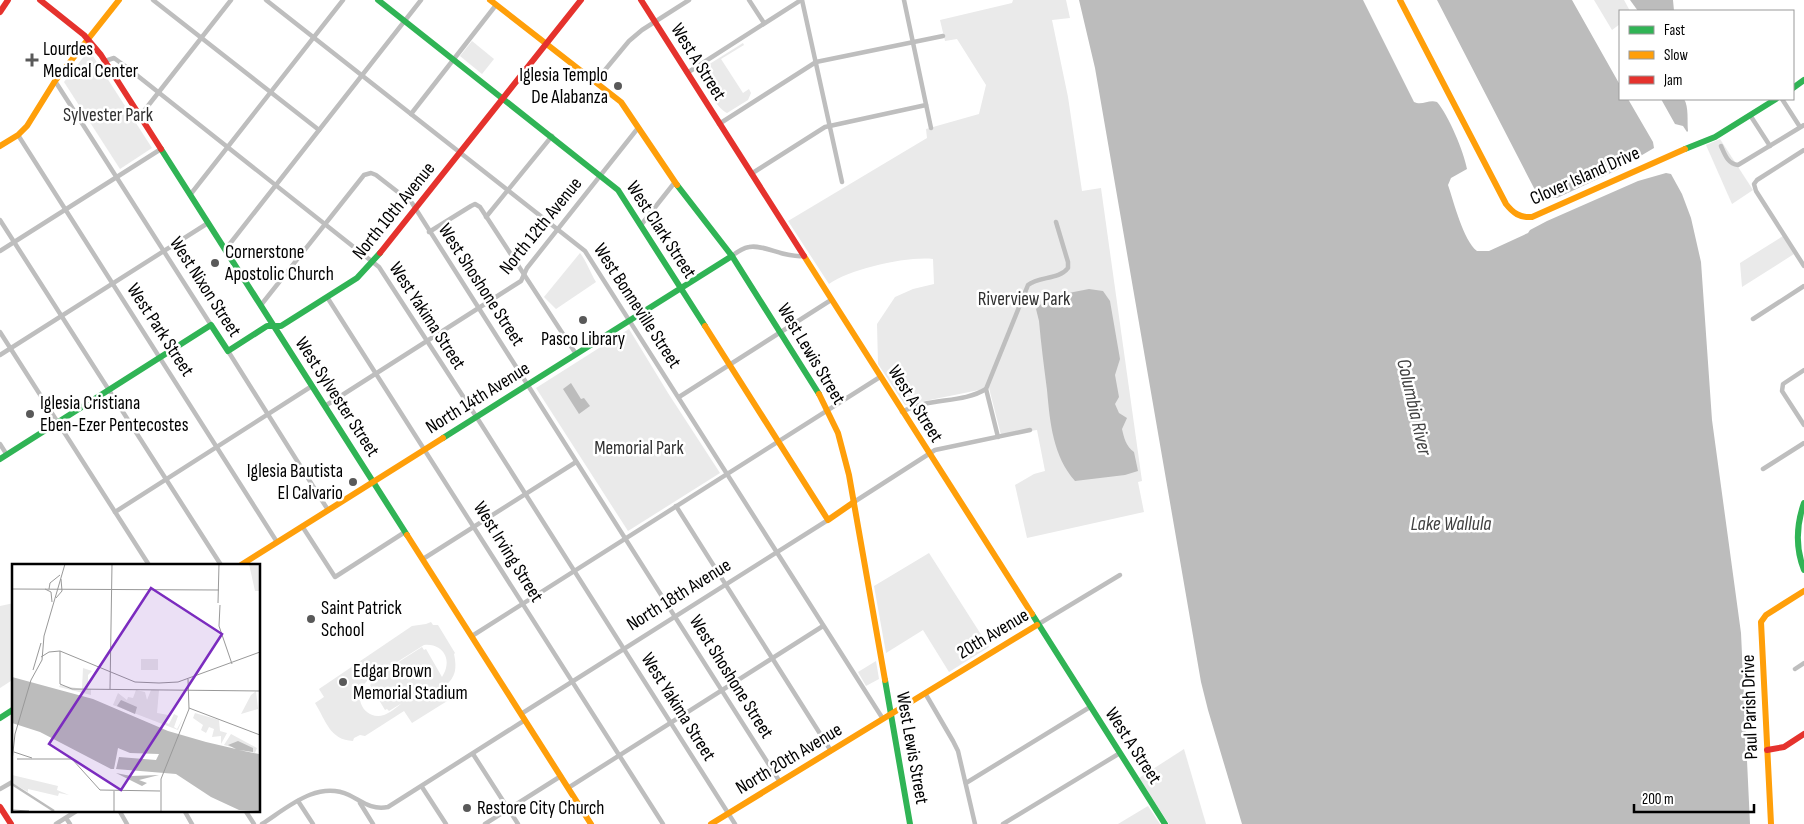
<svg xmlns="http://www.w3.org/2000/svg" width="1804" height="824" font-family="'Sofia Sans Condensed',sans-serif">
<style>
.green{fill:#eaeaea;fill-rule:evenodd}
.water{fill:#bcbcbc}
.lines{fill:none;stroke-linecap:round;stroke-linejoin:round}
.street{stroke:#bebebe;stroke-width:4.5}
.fast{stroke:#30b455;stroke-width:6}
.slow{stroke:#ff9f0a;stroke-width:6}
.jam{stroke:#e5322d;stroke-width:6}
.poi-dot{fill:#595959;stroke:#fff;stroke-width:2}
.labels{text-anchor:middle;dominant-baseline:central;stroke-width:5;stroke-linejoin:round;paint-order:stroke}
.poi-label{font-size:19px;fill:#000;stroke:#fff;text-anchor:start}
.street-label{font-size:19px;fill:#000;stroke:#fff}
.park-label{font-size:19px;fill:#303030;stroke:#fff}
.water-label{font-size:20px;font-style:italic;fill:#414141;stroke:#fff}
.inset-river{fill:none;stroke:#bcbcbc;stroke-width:2.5}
.inset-road{fill:none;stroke:#999;stroke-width:1}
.view{fill:#7b2cbf;fill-opacity:0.15;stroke:#7b2cbf;stroke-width:2.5}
.inset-edge{fill:none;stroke:#000;stroke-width:2.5}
</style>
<rect width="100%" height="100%" fill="#fff"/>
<g class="green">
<path d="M 1013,0 L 1066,0 L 1070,18 L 1052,20 L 1068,97 L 1082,191 L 1101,188 L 1142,481 L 1138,482 L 1144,512 L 1027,538 L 1015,485 L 1034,474 L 1045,471 L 1037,430 L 1001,435 L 989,388 L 905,405 L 878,364 L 877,324 L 895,297 L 913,289 L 934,284 L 933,259 C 907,256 850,269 829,284 L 788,221 L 927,138 L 926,129 L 979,114 L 986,85 L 957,39 L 945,41 L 940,20 L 1012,3 Z"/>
<polygon points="1594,0 1624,0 1630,11 1620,11 1620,24 1612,30"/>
<polygon points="472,41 494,59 482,74 460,56"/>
<path d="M 743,43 L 744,45 L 721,59 L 743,93 L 749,89 L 751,93 L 748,100 L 727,113 C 716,107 701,83 700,70 Z"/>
<polygon points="89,50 152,148 120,169 64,82"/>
<polygon points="1720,139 1753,190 1732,204 1706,145"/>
<polygon points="1783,236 1794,254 1742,287 1740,263"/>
<path d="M 580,253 C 587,262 590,272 596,282 L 556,309 L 544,297 Z"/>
<polygon points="629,329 668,393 720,473 628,531 536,388"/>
<polygon points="929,553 989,647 949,672 923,630 886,653 874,586"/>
<polygon points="14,603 14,679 0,688 0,606"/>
<path d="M 431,622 L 433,625 L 438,625 L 455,653 L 454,654 C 457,668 456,677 445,686 L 452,698 L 412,723 L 404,711 L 365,736 L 360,735 L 354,738 L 353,741 C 330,740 326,721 315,703 L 324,697 L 319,689 L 412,626 L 426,624 ZM 424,645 C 444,643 453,661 442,677 L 426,649 L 424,650 L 422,647 L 369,681 L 371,684 L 370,685 L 385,710 L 387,709 L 389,711 L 402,703 C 397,707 390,713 384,715 C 364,721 351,696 367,681 Z"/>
<polygon points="876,661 879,679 866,686 858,672"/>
<polygon points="1184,749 1206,824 1169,824 1139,778"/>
<polygon points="1148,806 1160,824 1118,824"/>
</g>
<g class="water">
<path d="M 1079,0 L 1363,0 L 1414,102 C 1422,106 1429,99 1437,102 C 1448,114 1464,152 1467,169 L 1451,178 L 1448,185 C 1454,202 1463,240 1477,251 L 1489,251 L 1528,233 L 1530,230 L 1547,221 L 1638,181 L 1666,173 L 1671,174 L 1682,194 L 1691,218 L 1701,262 L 1712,420 L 1741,633 L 1750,824 L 1242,824 L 1208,710 L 1201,682 L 1095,68 Z"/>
<polygon points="1437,0 1572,0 1620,85 1620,99 1628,99 1653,142 1654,148 1615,171 1557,198 1551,198 1548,192 1543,192 1540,189 1535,190"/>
<polygon points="1630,0 1673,0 1674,11 1638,11"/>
<path d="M 1661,99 L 1684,99 C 1689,107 1687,121 1688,131 L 1687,132 L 1683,126 L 1675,124 Z"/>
<path d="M 1089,289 L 1103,291 L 1110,301 L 1120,359 L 1115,375 L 1119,397 L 1115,404 L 1119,413 L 1127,418 L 1122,429 C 1124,438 1126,446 1134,452 L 1138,471 L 1125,475 L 1075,481 C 1053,456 1050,423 1047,390 C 1044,367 1041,344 1039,321 L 1036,309 L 1048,297 Z"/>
<polygon points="571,383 581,399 584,398 590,406 579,414 563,389"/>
</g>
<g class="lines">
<g class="street">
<polyline points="153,0 319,130"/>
<polyline points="266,0 585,251 883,719"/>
<polyline points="749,0 764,23"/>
<polyline points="802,0 842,182"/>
<polyline points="904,0 931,128"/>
<polyline points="105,61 114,58 129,69 379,267 481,424 735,824"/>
<polyline points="687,73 801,0"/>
<polyline points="55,81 211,325"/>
<polyline points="595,82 629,41 642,30 689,0"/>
<polyline points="1782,99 1800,127"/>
<polyline points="411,114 496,5"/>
<polyline points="1750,115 1770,146"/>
<polyline points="140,116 231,0"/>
<polyline points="719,124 816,62 943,36"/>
<polyline points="18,135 277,542"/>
<path d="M 1721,146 C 1725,155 1728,164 1738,165 L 1804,125"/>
<polyline points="1804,150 1757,180 1754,184 1756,191 1804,266"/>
<polyline points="751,174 825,127 926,105"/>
<polyline points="190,195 343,0"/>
<polyline points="486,217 552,136"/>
<polyline points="0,220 221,565"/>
<polyline points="641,225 675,182"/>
<polyline points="429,232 471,206 475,204 480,207 576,354"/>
<polyline points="225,250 421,0"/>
<polyline points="0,251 161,149"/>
<path d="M 732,256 C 737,252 743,248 749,247 C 764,244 783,258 803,256"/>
<polyline points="327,297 663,824"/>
<polyline points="261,305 364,175 371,173 376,175 412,203 780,782"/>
<polyline points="1753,319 1804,286"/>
<polyline points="0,332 149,565"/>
<polyline points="228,351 328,510"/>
<polyline points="0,355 208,223"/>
<polyline points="1804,370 1783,384 1782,391 1804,425"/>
<polyline points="986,389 998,437"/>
<polyline points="679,397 831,300"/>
<polyline points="325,406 521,281 527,268 638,128"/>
<path d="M 902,412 C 928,397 962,404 986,389 L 1028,285 C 1039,276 1059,280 1068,268 L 1068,262 L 1056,222"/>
<polyline points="0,444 7,455"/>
<polyline points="1763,469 1804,443"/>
<polyline points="854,502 935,450 1030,430"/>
<polyline points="676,506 831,751"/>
<polyline points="115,512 312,386"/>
<polyline points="302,526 335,577 405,532"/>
<polyline points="423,559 576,462"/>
<polyline points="1037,625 1120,575"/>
<polyline points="472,636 880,377"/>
<polyline points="1795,669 1804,663"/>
<polyline points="925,693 953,741 958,751 975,824"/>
<polyline points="521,714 828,520"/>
<polyline points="473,754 518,824"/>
<polyline points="966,783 1090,707"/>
<polyline points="422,787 446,824"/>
<polyline points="568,788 823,626"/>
<polyline points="0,789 14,781"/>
<polyline points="298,801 313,824"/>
<polyline points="360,803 373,824"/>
<polyline points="119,810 127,824"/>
<polyline points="184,810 192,824"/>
<polyline points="245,810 254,824"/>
<polyline points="66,818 70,824"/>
<polyline points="56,824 78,810"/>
<path d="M 262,824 C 287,808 317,780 349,795 C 363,802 371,810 388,807 L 525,720"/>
<polyline points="485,824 561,776"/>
<polyline points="1003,824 1120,753"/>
</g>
<g class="fast">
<polyline points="378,0 618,190 705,326"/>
<polyline points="1793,88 1804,80"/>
<polyline points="161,149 407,535"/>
<polyline points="1685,149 1715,137 1776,99"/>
<polyline points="677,185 732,256 819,394"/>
<polyline points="443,438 732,256"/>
<polyline points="0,459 211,325 228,351 267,326 281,326 357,278 380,253"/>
<path d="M 1804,503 C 1796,526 1795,547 1804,570"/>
<polyline points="1032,614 1165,824"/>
<polyline points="885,680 910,824"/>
<polyline points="0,718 14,709"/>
</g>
<g class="slow">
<polyline points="490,0 621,102 677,185"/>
<path d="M 1400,0 L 1506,204 C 1513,213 1520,218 1532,217 L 1685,149"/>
<polyline points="0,146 18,135 27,126 55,81 119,0"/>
<polyline points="804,256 1032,614"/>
<polyline points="705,326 828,520 854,502"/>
<polyline points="819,394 838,433 849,475 885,680"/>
<polyline points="407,535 591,824"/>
<polyline points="241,565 443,438"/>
<polyline points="891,714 1037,625"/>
<polyline points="711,824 891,714"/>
<polyline points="1771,824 1761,622 1766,615 1804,591"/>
</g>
<g class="jam">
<polyline points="40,0 84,35 101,55 161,149"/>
<polyline points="641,0 804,256"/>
<polyline points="0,12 8,0"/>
<polyline points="380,253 581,0"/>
<polyline points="1767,750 1784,747 1804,734"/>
<polyline points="0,807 11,824"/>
</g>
</g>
<g class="poi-dot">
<path d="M29.5 52.5h5v5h5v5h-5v5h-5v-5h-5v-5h5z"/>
<circle cx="618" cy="86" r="5"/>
<circle cx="215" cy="263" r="5"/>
<circle cx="583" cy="320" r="5"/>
<circle cx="30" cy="414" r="5"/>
<circle cx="353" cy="482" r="5"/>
<circle cx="311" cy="619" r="5"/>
<circle cx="343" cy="682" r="5"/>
<circle cx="467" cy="808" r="5"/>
</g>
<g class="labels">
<g class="poi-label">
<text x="43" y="49">Lourdes<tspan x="43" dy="22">Medical Center</tspan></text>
<text x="608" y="75" text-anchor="end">Iglesia Templo<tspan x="608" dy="22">De Alabanza</tspan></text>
<text x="225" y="252">Cornerstone<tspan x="225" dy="22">Apostolic Church</tspan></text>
<text x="583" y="339" text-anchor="middle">Pasco Library</text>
<text x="40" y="403">Iglesia Cristiana<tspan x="40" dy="22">Eben-Ezer Pentecostes</tspan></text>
<text x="343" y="471" text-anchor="end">Iglesia Bautista<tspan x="343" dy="22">El Calvario</tspan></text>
<text x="321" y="608">Saint Patrick<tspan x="321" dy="22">School</tspan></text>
<text x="353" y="671">Edgar Brown<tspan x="353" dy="22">Memorial Stadium</tspan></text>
<text x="477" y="808">Restore City Church</text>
</g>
<g class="street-label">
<text transform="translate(698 62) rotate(58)">West A Street</text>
<text transform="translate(1585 176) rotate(-24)">Clover Island Drive</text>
<text transform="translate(394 211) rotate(-51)">North 10th Avenue</text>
<text transform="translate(541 226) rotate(-51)">North 12th Avenue</text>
<text transform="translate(661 230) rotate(57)">West Clark Street</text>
<text transform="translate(481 285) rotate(57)">West Shoshone Street</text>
<text transform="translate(205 287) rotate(57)">West Nixon Street</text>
<text transform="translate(637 306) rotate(57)">West Bonneville Street</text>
<text transform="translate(427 316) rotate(57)">West Yakima Street</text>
<text transform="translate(160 330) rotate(57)">West Park Street</text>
<text transform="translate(811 354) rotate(59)">West Lewis Street</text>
<text transform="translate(337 397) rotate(57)">West Sylvester Street</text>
<text transform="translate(478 398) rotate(-32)">North 14th Avenue</text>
<text transform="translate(915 404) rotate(58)">West A Street</text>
<text transform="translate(508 552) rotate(58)">West Irving Street</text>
<text transform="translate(679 595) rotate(-32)">North 18th Avenue</text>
<text transform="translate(993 634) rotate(-31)">20th Avenue</text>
<text transform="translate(731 677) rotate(58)">West Shoshone Street</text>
<text transform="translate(678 707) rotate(58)">West Yakima Street</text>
<text transform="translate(1750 707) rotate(-92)">Paul Parish Drive</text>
<text transform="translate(1133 746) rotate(57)">West A Street</text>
<text transform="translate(912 748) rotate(80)">West Lewis Street</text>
<text transform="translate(789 759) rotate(-31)">North 20th Avenue</text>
</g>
<g class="park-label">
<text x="108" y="115">Sylvester Park</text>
<text x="1024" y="299">Riverview Park</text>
<text x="639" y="448">Memorial Park</text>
</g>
<g class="water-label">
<text transform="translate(1414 407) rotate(77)">Columbia River</text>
<text x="1451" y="524">Lake Wallula</text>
</g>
</g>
<g transform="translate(12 564)">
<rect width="248" height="248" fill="#fff"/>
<path d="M 237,0 L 247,0 L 247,27 L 243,27 ZM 129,95 L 146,95 L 146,106 L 129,106 ZM 71,104 L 80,107 L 76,111 L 76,125 L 79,125 L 79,131 L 47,123 L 48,121 L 70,125 ZM 124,126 L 133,128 L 135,136 L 139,126 L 147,126 L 145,149 L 156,151 L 153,158 L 157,160 L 162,150 L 166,152 L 162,163 L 165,165 L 171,154 L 166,166 L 101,141 L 106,129 L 115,136 L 116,133 L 121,134 ZM 244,127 L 246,145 L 229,150 L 239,131 ZM 183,149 L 207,156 L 208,167 L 215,169 L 209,180 L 209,172 L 200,173 L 202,165 L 197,163 L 194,169 L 189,166 L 191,161 L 181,154 ZM 219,170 L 245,184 L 243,189 L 212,181 ZM 0,211 L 46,222 L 45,226 L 57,231 L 47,229 L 46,232 L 16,225 L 16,228 L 0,219 Z" fill="#eaeaea"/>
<path d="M 0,113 L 81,135 L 156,167 L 194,178 L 224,185 L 216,181 L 226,177 L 241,184 L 241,188 L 227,186 L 247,190 L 247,247 L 227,246 L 199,233 L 164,210 L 104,205 L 107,193 L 144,196 L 147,190 L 118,189 L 106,184 L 102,205 L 99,205 L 28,168 L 0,159 ZM 109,136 L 125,143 L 123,150 L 105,142 ZM 104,209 L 119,212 L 147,211 L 127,216 L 135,219 L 130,222 Z" fill="#bcbcbc"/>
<path class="inset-river" d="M 0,220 L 42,247"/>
<path class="inset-road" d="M 0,25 L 207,26M 33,25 L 39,28 L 40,38M 37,25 L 38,19 L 48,11M 44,34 L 50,27 L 49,15M 206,39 L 207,0M 208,41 L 207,62 L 220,100M 248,88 L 166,118 L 147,119 L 123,118 L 48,87 L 48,120 L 60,125 L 248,127M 29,93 L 37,88 L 48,87M 21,106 L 29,79M 98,125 L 100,0M 177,144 L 248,171M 2,188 L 20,194M 5,195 L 60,195 L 88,226 L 148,227M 0,197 L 3,170 L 19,116 L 30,96 L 32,72 L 53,0M 0,246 L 17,247M 102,247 L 102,227M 149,247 L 149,215 L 177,145 L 176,115"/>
<path class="view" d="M 139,24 L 210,70 L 109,226 L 37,180 Z"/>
<rect width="248" height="248" class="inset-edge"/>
</g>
<rect x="1619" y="10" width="175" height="90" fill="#ffffff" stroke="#999999"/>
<rect x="1629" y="26" width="25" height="8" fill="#30b455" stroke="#999999"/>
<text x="1664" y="35" font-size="15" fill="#000000">Fast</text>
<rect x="1629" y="51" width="25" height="8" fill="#ff9f0a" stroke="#999999"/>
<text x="1664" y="60" font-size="15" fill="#000000">Slow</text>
<rect x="1629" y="76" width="25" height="8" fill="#e5322d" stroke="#999999"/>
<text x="1664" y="85" font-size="15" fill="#000000">Jam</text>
<path d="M1634 804v8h120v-8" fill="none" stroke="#000000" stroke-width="2.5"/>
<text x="1642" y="804" font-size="15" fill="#000000" stroke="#ffffff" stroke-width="4" paint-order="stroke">200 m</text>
</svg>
